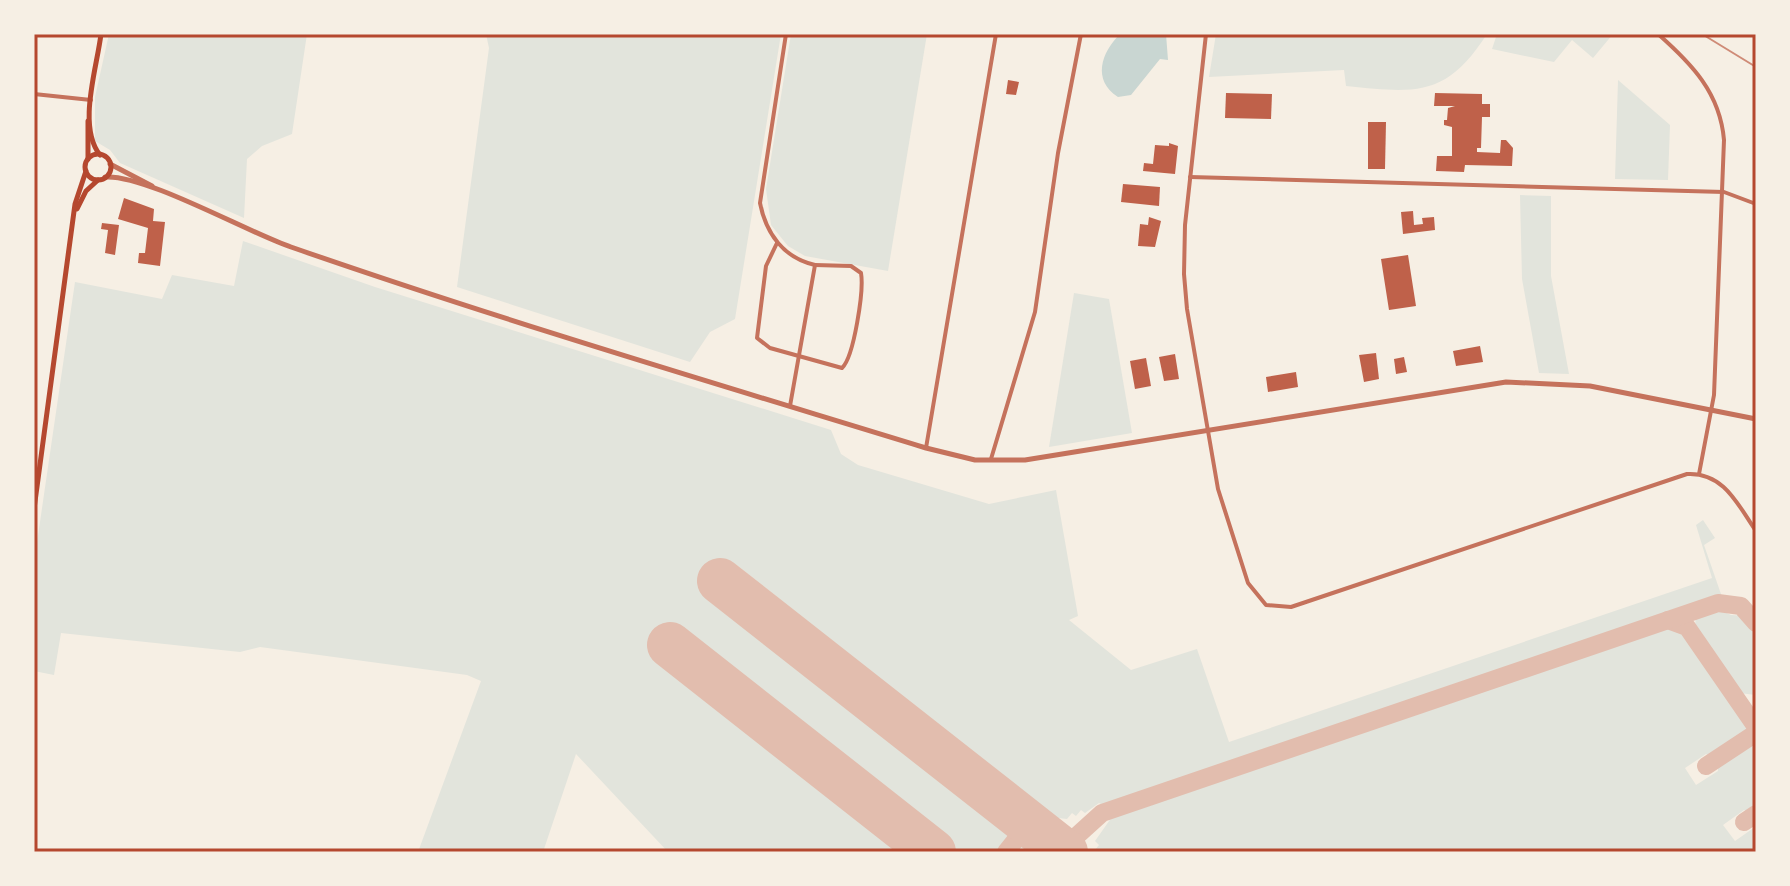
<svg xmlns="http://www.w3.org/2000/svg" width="1790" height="886" font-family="'PT Serif',serif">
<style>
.green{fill:#e2e4dc}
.water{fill:#c9d6d2}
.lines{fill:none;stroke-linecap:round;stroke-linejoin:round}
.taxiway{stroke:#e2bdae;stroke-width:18}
.runway{stroke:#e2bdae;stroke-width:46}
.building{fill:#bf614a}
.minor{stroke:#c5725c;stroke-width:4}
.tertiary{stroke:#c5725c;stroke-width:5}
.secondary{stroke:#b5482f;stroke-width:5}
.tram{stroke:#cf8b77;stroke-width:2}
.neatline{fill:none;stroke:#b5482f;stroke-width:3}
</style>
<rect width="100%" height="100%" fill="#f6efe4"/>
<g class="green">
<polygon points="109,34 307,34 292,134 262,146 247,159 244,218 120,163 110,150 95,141 95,97"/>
<polygon points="486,34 781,34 735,319 710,332 690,362 457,287 489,48"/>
<polygon points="791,34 927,34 888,271 805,256 788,246 771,225 766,189"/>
<path d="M 1216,34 L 1487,34 C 1446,98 1415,93 1346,86 L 1344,70 L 1209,77 Z"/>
<polygon points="1497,34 1613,34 1593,58 1572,40 1554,62 1492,49"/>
<polygon points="1618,80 1670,125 1668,180 1615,179"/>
<polygon points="1520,195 1551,196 1551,276 1569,374 1539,373 1522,279"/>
<polygon points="243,241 375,287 831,430 841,454 858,465 989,504 1056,490 1078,616 1069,620 1131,670 1197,649 1229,742 1712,578 1696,525 1703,520 1715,538 1704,545 1722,597 1105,806 1099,803 1085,813 1081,810 1076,816 1072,813 1067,819 1050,817 1047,820 771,603 776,596 734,563 707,599 743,627 748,621 1042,852 668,852 576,754 543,852 418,852 481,681 467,675 260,647 240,652 61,633 54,675 34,671 34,563 75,282 162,299 172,275 234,286"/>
<polygon points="1074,293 1109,299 1132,433 1049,447"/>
<polygon points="1716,608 1731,615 1746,616 1756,631 1756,695 1739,693 1695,627 1696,616"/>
<polygon points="1665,626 1686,634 1749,728 1747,734 1713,757 1706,754 1685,768 1696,785 1718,771 1718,764 1752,741 1756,742 1756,809 1751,813 1744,810 1723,825 1735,841 1755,827 1756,819 1756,852 1094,851 1099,845 1095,841 1114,814"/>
</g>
<path class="water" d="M 1120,34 L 1166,34 L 1168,60 L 1160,59 L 1131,95 L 1118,97 C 1092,80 1101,53 1120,34 Z"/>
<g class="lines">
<g class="taxiway">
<polyline points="1668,620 1687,627 1756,727"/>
<polyline points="1706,766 1756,733"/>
<polyline points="1744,822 1756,814"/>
<polyline points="1049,839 1070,842 1102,813 1718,603 1741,606 1756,623"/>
<polyline points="1006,852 1029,823"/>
</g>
<g class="runway">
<polyline points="720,581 1065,852"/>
<polyline points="670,645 933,852"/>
</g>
</g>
<g class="building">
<polygon points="1008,80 1019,82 1016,95 1006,94"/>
<polygon points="1226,93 1272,94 1271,119 1225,118"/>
<polygon points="1435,93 1482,94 1482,104 1490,104 1490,117 1482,117 1481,148 1477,148 1477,152 1500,153 1501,140 1506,140 1513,148 1512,166 1465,165 1464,172 1436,171 1437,156 1452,156 1452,127 1444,125 1444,120 1447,120 1448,108 1455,106 1434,106"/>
<polygon points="1368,122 1386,122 1385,169 1368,169"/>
<polygon points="1169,143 1178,146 1175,174 1143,171 1144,163 1153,164 1155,145 1169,146"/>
<polygon points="1123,184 1160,187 1159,206 1121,202"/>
<polygon points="124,198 154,209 153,221 165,222 160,266 138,263 139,253 145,253 148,228 118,219"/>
<polygon points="1413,211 1414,225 1423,224 1422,218 1434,217 1435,230 1403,234 1401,212"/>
<polygon points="1149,217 1161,221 1155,247 1138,246 1140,224 1148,225"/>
<polygon points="102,223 119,225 115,255 105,253 108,230 101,229"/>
<polygon points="1408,255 1416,306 1389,310 1381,259"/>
<polygon points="1480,346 1483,362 1456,366 1453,351"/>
<polygon points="1376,353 1379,379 1364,382 1359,355"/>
<polygon points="1175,354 1179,379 1164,381 1159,357"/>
<polygon points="1404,357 1407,372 1396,374 1394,359"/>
<polygon points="1146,358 1151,386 1135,389 1130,361"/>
<polygon points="1296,372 1298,387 1268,392 1266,377"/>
</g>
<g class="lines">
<g class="minor">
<path d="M 786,34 L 760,203 C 766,234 784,258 815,265 L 790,406"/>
<path d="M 1206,34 L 1185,225 L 1184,274 L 1187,309 L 1218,489 L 1248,583 L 1266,605 L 1291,607 L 1687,474 C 1724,472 1738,505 1756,531"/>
<path d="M 1658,34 C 1692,64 1720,93 1724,140 L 1714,395 L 1699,474"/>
<polyline points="34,94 91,100"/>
<polyline points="1190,177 1724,192 1756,204"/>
<path d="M 777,243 L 766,266 L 757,338 L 770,348 L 842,368 C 854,357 864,290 861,273 L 851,266 L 815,265"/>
<polyline points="926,448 996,34"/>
<polyline points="991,459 1035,312 1058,153 1081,34"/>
</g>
<g class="tertiary">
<polyline points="110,164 152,186"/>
<path d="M 105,177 C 145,174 247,232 291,247 C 501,320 714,383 926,448 L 975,460 L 1025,460 L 1506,382 L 1590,386 L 1756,419"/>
</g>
<g class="secondary">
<polyline points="88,121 88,159"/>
<circle cx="98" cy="167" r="13"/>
<path d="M 100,155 C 77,126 97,68 101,34"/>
<polyline points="77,209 86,191 98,180"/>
<polyline points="34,509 75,204 86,171"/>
</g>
<polyline class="tram" points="1702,34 1756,67"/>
</g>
<rect width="1790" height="886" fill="none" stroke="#f6efe4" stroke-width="72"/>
<rect x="36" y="36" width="1718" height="814" class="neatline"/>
</svg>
